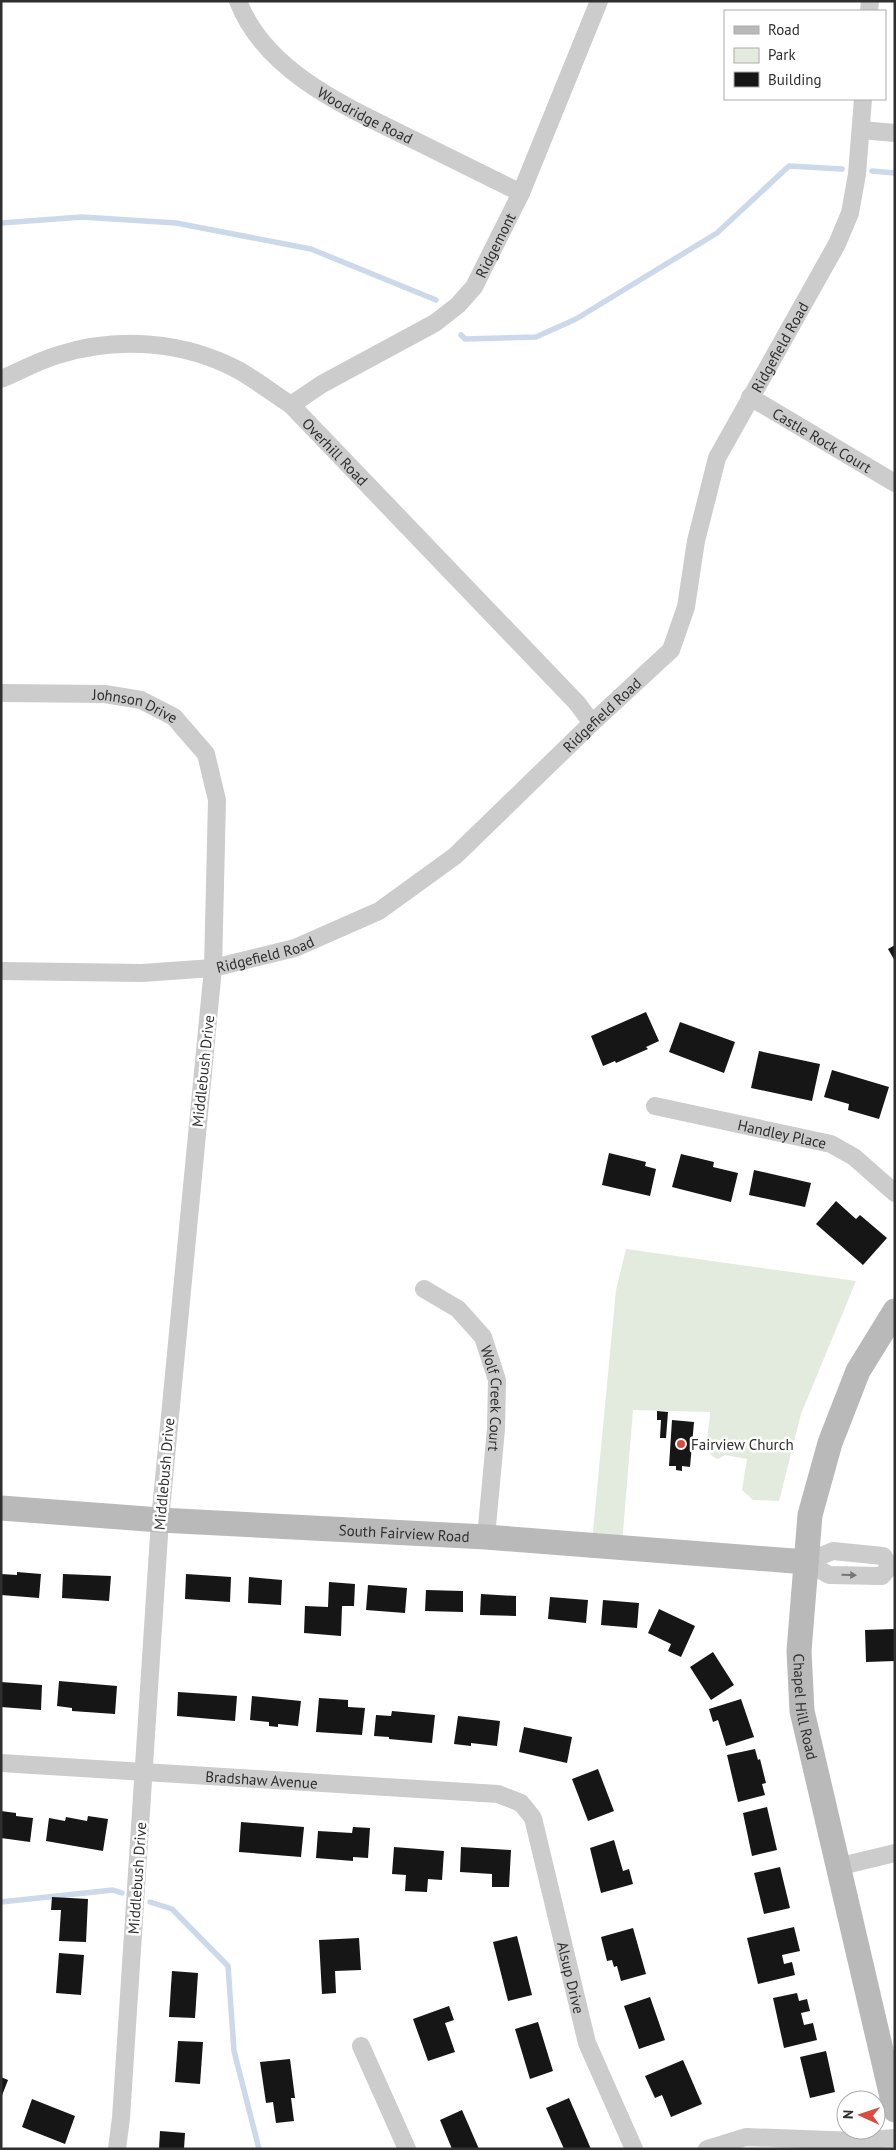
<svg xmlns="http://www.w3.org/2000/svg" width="896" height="2150" font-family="'PT Sans',sans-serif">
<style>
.green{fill:#e3ebde}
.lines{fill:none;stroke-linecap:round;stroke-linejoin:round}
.stream{stroke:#ccd9ea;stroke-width:5.5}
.building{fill:#161616}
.street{stroke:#ccc;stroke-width:18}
.secondary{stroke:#b9b9b9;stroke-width:25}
.oneway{fill:#767676}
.poi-dot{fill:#d84d40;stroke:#fff;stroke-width:2}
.labels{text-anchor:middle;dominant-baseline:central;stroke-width:5;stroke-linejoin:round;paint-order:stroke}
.street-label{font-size:15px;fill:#2f2f2f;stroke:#fff}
.poi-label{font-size:15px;fill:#2f2f2f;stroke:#fff;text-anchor:start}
</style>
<rect width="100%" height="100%" fill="#fff"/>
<path class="green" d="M 626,1249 L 856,1281 L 801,1414 L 779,1501 L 753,1500 L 742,1490 L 747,1459 L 725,1455 L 718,1459 C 701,1456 710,1425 710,1412 L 633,1410 L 622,1544 L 592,1542 L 616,1290 Z"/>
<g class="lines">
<g class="stream">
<polyline points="872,171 895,173"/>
<polyline points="1,223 82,217 176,223 311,249 436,300"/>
<polyline points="461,335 465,339 536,337 576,319 717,233 789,166 842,169"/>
<polyline points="1,1902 113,1890 122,1893"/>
<polyline points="150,1902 172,1909 228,1966 234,2051 259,2149"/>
</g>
</g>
<g class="building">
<polygon points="895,945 895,961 888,949"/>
<polygon points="646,1012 659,1041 646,1047 648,1049 616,1063 615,1061 603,1066 591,1036"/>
<polygon points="680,1022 735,1042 724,1073 669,1052"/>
<polygon points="759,1051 820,1064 812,1101 751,1088"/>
<polygon points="832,1070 889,1087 879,1119 848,1110 849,1104 824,1097"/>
<polygon points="609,1153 646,1162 645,1166 656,1169 650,1196 602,1185"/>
<polygon points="681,1154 714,1162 713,1167 738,1173 731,1202 672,1187"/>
<polygon points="754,1170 811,1183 805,1207 749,1195"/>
<polygon points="836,1201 856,1219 860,1215 887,1238 863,1265 816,1224"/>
<polygon points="657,1411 668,1412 666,1438 660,1438 661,1420 657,1420"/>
<polygon points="672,1420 694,1422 690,1467 682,1466 682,1471 676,1470 676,1466 669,1466"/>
<polygon points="17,1572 41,1574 39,1598 1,1595 1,1574 17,1575"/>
<polygon points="63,1574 111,1576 109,1601 62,1598"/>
<polygon points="186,1574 231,1577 230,1602 185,1599"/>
<polygon points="249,1577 282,1580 281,1605 248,1603"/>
<polygon points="329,1582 355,1584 354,1606 342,1606 341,1636 304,1633 305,1606 328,1607"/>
<polygon points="368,1585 407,1588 405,1613 366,1610"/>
<polygon points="426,1590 463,1591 463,1612 425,1611"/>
<polygon points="481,1594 516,1596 516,1616 480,1615"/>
<polygon points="550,1597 588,1600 586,1623 548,1619"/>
<polygon points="603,1600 639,1603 637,1628 601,1625"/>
<polygon points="659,1609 695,1626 681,1657 668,1651 671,1644 648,1633"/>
<polygon points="895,1629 895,1661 866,1662 865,1630"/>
<polygon points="713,1652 734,1685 711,1700 690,1667"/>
<polygon points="59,1681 117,1686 115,1714 72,1711 72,1708 57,1706"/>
<polygon points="1,1682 42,1685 41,1710 1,1707"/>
<polygon points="178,1692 237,1696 235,1721 177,1716"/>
<polygon points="252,1696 301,1701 298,1726 278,1724 278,1727 269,1726 269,1722 250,1720"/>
<polygon points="319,1698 348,1700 348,1707 365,1708 362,1735 316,1732"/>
<polygon points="741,1699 754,1737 726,1746 718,1720 713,1722 709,1709"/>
<polygon points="392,1711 435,1715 432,1743 389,1739 389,1737 374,1736 376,1715 391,1716"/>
<polygon points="458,1716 500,1721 497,1746 471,1743 471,1746 454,1744"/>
<polygon points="524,1727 572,1737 567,1763 519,1752"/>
<polygon points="755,1749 758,1760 760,1759 766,1783 762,1784 765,1795 738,1802 727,1755"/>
<polygon points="598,1769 614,1811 588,1821 572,1779"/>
<polygon points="767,1807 777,1850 752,1856 743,1813"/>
<polygon points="1,1811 16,1813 16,1816 33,1818 30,1842 1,1838"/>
<polygon points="88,1816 108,1819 103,1851 46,1841 49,1818 65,1821 66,1817 87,1821"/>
<polygon points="241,1822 304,1827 301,1857 239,1852"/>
<polygon points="353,1827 370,1828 368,1858 353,1857 353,1861 316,1858 318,1831 352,1833"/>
<polygon points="614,1840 623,1871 629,1869 633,1884 601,1893 590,1848"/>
<polygon points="394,1847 444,1851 442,1880 428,1879 427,1892 405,1891 406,1875 392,1874"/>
<polygon points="461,1847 511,1850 509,1887 492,1887 492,1874 460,1872"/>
<polygon points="780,1867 790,1908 764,1914 754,1873"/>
<polygon points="52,1897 88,1899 86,1942 59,1941 61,1910 51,1910"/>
<polygon points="794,1927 800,1951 782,1955 784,1964 792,1962 795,1975 758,1984 747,1938"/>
<polygon points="633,1928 646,1974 621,1981 617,1966 614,1967 612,1960 607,1961 601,1937"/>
<polygon points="517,1936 532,1995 508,2001 493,1942"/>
<polygon points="359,1938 361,1970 335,1971 336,1993 322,1994 319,1940"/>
<polygon points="59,1953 84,1955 81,1995 56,1993"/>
<polygon points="172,1971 198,1973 195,2018 169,2017"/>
<polygon points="797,1993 799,2001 807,1999 810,2011 801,2013 804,2025 813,2023 817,2040 784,2048 773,1998"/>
<polygon points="650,1997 665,2040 639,2049 624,2006"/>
<polygon points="449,2006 454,2020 445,2023 455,2052 428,2061 413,2019"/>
<polygon points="538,2022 553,2071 530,2079 515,2029"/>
<polygon points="178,2041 203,2042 200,2084 175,2082"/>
<polygon points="826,2051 835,2092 810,2098 800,2057"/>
<polygon points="290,2059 295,2098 291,2098 294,2121 276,2123 273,2102 266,2103 260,2062"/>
<polygon points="683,2060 702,2104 671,2117 662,2095 655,2098 645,2076"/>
<polygon points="1,2077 8,2080 1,2098"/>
<polygon points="569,2098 591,2149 564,2149 546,2108"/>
<polygon points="32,2099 75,2116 65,2144 22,2127"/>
<polygon points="462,2110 479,2149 452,2149 440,2120"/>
<polygon points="160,2131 185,2133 184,2149 159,2149"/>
</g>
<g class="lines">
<g class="street">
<path id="s1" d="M 238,1 C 266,74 351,109 416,141 C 451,158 486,176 521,193"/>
<polyline points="869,11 870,1"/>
<polyline points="861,130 895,133"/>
<path id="s2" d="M 1,379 C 20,371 38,361 58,355 C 117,336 185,341 240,371 C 257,381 274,394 291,405 L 577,703 L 592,723"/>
<path id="s3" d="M 750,397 L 895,483"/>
<path id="s4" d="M 291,405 L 322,384 L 435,323 L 458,305 L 474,287 L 521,193 L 599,1"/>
<path id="s5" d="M 1,693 L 105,694 L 141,700 L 174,717 L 206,754 L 217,800 L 213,968 L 160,1520 L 121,2118 L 117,2149"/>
<path id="s6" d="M 1,971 L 142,973 L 213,968 L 295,948 L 379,911 L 455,856 L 592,723 L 671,650 L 686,607 L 696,541 L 717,458 L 837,244 L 850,213 L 857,174 L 863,99"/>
<path id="s7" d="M 655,1106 L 831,1144 L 854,1157 L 895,1193"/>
<path id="s8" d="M 424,1289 L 458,1309 L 483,1337 L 497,1380 L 496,1429 L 486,1537"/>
<polyline points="806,1562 829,1575 882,1576 890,1566"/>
<polyline points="806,1562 833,1551 883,1556 890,1566"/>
<path id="s9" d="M 1,1763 L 498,1794 L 521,1803 L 533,1818 L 587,2043 L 634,2149"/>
<polyline points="837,1867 895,1853"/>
<polyline points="361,2046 407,2149"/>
<polyline points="707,2149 746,2137 857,2141 895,2138"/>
</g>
<g class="secondary">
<path id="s10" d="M 895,1311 L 858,1371 L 830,1443 L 810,1515 L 799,1651 L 802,1711 L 895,2110"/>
<path id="s11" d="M 1,1508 L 160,1520 L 486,1537 L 806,1562"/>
</g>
</g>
<defs><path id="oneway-solid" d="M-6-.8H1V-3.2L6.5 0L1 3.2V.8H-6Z" transform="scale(1.25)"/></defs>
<use class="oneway" href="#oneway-solid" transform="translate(849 1575) rotate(1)"/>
<circle class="poi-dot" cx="681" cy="1444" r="5"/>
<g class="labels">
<g class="street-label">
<text stroke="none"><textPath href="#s1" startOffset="175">Woodridge Road</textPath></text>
<text stroke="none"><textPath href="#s4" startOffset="266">Ridgemont</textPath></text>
<text stroke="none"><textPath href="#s6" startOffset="1106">Ridgefield Road</textPath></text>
<text stroke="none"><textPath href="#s3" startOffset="84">Castle Rock Court</textPath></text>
<text stroke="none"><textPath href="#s2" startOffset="375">Overhill Road</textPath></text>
<text stroke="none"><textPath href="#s5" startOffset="136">Johnson Drive</textPath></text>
<text stroke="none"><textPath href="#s6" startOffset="686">Ridgefield Road</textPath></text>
<text stroke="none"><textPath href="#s6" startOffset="266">Ridgefield Road</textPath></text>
<text transform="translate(203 1071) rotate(-84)">Middlebush Drive</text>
<text stroke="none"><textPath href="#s7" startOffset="130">Handley Place</textPath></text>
<text stroke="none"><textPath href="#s8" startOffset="140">Wolf Creek Court</textPath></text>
<text transform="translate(164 1474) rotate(-85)">Middlebush Drive</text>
<text stroke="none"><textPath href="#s11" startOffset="404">South Fairview Road</textPath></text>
<text stroke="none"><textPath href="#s10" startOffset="415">Chapel Hill Road</textPath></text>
<text stroke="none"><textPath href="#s9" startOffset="261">Bradshaw Avenue</textPath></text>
<text transform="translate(137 1878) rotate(-86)">Middlebush Drive</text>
<text stroke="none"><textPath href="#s9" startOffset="706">Alsup Drive</textPath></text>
</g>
<g class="poi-label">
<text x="691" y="1444">Fairview Church</text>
</g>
</g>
<rect width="896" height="2150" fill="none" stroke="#2f2f2f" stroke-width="5"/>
<rect x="724" y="10" width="162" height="90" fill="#ffffff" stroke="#acacac"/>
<rect x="734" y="26" width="25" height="8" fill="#b9b9b9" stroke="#acacac"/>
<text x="768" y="35" font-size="15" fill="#2f2f2f">Road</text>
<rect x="734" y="48" width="25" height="15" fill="#e3ebde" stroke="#acacac"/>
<text x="768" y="60" font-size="15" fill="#2f2f2f">Park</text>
<rect x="734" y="72" width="25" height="15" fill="#161616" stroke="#acacac"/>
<text x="768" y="85" font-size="15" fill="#2f2f2f">Building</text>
<g transform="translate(861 2115) rotate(273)"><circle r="24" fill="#ffffff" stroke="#acacac"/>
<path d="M0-4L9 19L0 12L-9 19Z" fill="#d84d40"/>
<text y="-8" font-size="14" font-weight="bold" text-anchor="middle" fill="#2f2f2f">N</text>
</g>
</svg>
